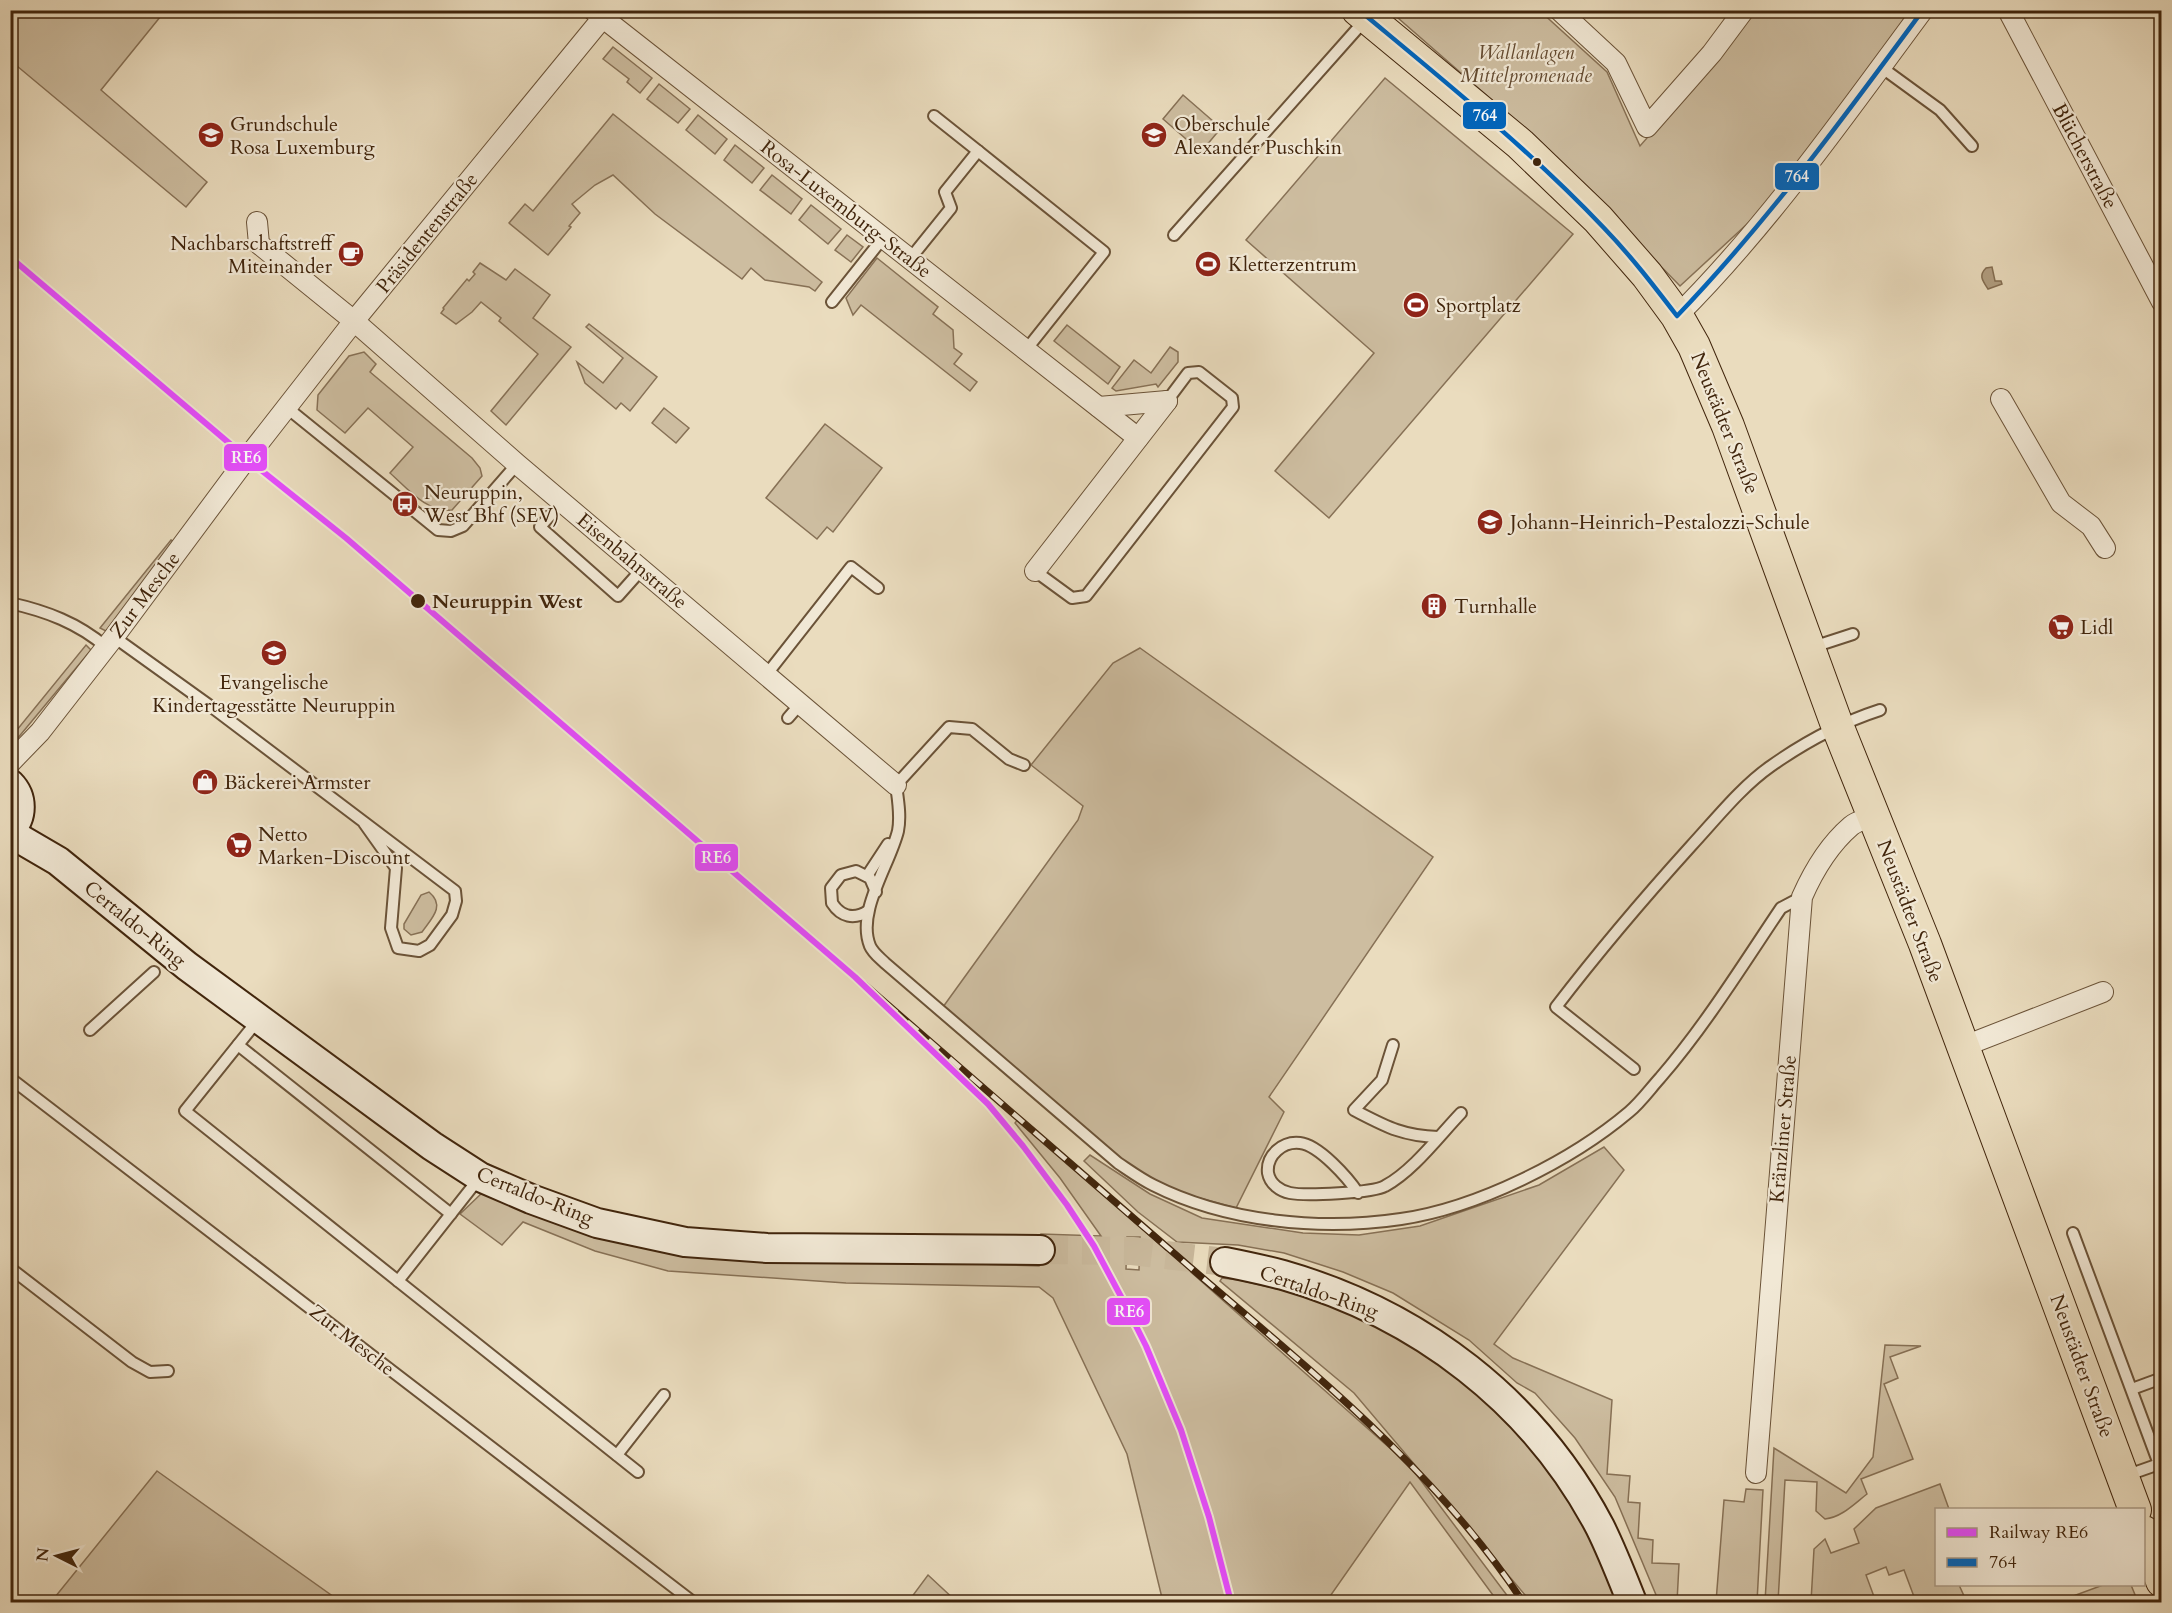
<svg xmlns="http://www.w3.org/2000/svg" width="2172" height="1613" font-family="Cardo,serif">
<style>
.green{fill:#cdbda0;stroke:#877156;stroke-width:1.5;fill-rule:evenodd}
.water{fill:#b19e81;stroke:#846e52;stroke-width:1.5}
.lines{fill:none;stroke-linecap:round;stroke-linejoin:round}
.secondary-tunnel{stroke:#c8b79a;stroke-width:28;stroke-dasharray:28 14;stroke-linecap:butt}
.service-casing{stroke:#6b5338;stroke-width:14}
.minor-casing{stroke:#6b5338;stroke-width:22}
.secondary-casing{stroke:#41250c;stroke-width:32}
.primary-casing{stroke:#41250c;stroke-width:34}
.service{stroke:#f1e8d5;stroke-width:10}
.minor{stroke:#f1e8d5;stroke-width:20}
.secondary{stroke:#f1e8d5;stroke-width:28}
.primary{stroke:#eadcbe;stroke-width:32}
.rail-casing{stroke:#41250c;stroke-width:7}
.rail{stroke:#f1e8d5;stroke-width:4.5;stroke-dasharray:14;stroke-linecap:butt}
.bus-1-casing{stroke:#f1e8d5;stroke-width:9}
.bus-1{stroke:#0065bd;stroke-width:4.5}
.rail-1-casing{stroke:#f1e8d5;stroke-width:10}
.rail-1{stroke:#e64dff;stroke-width:6}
.bus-dot{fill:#41250c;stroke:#f1e8d5;stroke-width:2}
.labels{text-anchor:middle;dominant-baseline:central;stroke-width:4.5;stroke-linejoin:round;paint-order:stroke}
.park-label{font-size:20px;font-style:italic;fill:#644b31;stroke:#f1e8d5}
.poi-label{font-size:20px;fill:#41250c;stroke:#f1e8d5;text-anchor:start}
.street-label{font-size:20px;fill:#41250c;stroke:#f1e8d5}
.stop-label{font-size:20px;font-weight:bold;fill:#41250c;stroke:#f1e8d5;text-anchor:start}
.line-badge{stroke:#f1e8d5;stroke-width:2}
.badge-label{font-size:16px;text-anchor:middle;font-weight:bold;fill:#fff}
</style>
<rect width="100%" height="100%" fill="#eadcbe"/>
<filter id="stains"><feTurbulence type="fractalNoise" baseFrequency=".00333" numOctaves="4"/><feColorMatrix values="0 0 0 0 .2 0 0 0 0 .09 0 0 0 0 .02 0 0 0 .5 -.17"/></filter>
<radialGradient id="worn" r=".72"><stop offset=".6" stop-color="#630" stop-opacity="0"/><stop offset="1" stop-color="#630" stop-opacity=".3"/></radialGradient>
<g class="green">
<polygon points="10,11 165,11 101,90 207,182 186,207 11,61"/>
<polygon points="1390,11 1540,11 1607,72 1640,146 1719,56 1753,11 1914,11 1772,201 1680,286 1539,141"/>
<polygon points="613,47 652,78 640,93 627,82 629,79 603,59"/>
<polygon points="1385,78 1573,234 1329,518 1275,471 1374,353 1246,240"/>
<polygon points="659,84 690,109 678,123 647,99"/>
<polygon points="1183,95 1221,128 1201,152 1163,119"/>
<polygon points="613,114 822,282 815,291 809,287 765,280 751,268 742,279 655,214 613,175 595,185 572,204 580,213 569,226 571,227 548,255 509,223 525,204 533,211"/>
<polygon points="698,115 727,139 715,154 686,130"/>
<polygon points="735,145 764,168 752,183 724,160"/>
<polygon points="772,175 802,199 791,214 760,190"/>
<polygon points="811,205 841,229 828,244 799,220"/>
<polygon points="847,235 863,247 851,262 835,250"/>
<polygon points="877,258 938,307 933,314 953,330 954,348 962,354 954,364 977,382 970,391 861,305 853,315 846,298"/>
<polygon points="480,263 506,280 515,269 550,295 533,318 571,347 506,425 491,411 538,354 499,321 501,318 481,302 472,312 456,324 441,313 444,309 443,308 467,279 469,281 475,274 473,272"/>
<polygon points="589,324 657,377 630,411 621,403 616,409 585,383 577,362 603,383 623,358 586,327"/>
<polygon points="1067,325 1120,367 1108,384 1054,341"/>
<polygon points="1170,347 1178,352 1178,362 1158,387 1156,384 1116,391 1112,388 1134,360 1151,373"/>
<path d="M 364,352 L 376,364 L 370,372 L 472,458 L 480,468 L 482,476 L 452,510 C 427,513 408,489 390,473 L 413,447 L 368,408 L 345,433 L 317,410 L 318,395 L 349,356 Z"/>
<polygon points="664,408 689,428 676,443 652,423"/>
<polygon points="825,424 882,468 833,532 827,527 817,539 766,498"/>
<polygon points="171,540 176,543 162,563 106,631 100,628"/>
<polygon points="86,645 91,650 17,739 12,736"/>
<polygon points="1140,648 1433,857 1269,1097 1284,1112 1236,1208 1185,1194 1154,1182 1120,1161 943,1007 1078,820 1083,806 1031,765 1113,663"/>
<path d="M 429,892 C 446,906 431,919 422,932 L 411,935 L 404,929 L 404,924 L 421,895 Z"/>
<path d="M 1018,1119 L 1410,1466 L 1512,1602 L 1498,1602 L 1410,1482 L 1326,1602 L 1163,1602 L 1127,1454 L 1053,1298 L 1039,1287 L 846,1283 L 668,1271 L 595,1251 L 523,1222 L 502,1245 L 460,1214 L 483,1192 L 818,1259 L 1039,1266 L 1041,1234 L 1101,1236 L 1060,1178 L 1015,1123 ZM 1127,1237 L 1140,1237 L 1139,1270 L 1126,1269 Z"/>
<polygon points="1604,1147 1624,1170 1494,1344 1513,1358 1612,1400 1607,1474 1630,1476 1628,1502 1640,1503 1638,1538 1653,1540 1652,1563 1679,1564 1677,1602 1659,1602 1615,1497 1575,1438 1535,1393 1517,1383 1469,1340 1393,1293 1343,1272 1284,1253 1238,1245 1177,1242 1138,1212 1084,1161 1090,1155 1150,1194 1202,1218 1303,1233 1359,1235 1420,1226 1539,1185"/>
<polygon points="1222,1278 1239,1280 1320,1299 1371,1321 1449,1367 1525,1437 1591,1532 1619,1602 1531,1602 1354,1393 1220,1281"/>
<path d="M 1885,1345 L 1921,1346 L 1890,1357 L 1898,1378 L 1884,1384 L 1913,1459 L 1861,1479 L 1867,1494 C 1854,1504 1842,1517 1825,1519 L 1816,1511 L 1817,1482 L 1785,1480 L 1778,1602 L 1765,1602 L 1774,1448 L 1846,1493 L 1873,1457 Z"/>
<polygon points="157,1471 341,1602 51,1602"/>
<polygon points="1940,1484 1949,1509 1936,1510 1936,1584 1959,1585 1965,1598 1953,1602 1916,1602 1904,1570 1889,1575 1886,1567 1866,1575 1876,1602 1811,1602 1814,1549 1825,1539 1831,1553 1859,1543 1854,1529 1876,1508"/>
<polygon points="1746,1489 1763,1490 1757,1602 1716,1602 1724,1500 1744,1502"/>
<polygon points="928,1575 957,1602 908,1602"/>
<polygon points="2103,1585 2131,1585 2138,1602 2057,1602"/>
</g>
<path class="water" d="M 1992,267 L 1995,281 L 2001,281 L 2002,284 L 1988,289 C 1983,281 1978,276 1986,268 Z"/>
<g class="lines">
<polyline class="secondary-tunnel" points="1040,1250 1132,1251 1225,1262"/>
<defs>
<g id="service">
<polyline points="1881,67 1940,110 1972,146"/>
<polyline points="934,116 978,151"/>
<polyline points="1174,235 1365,20"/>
<polyline points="910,259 951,208 945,192 978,151 1104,252 1026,350"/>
<polyline points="832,302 883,238"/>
<polyline points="286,407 438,530 451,531 463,526 517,464"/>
<polyline points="562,502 540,527 618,596 642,569"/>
<polyline points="1035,571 1072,598 1086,596 1233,407 1232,398 1199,372 1188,373 1167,401"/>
<path d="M 10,603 C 46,611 78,623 106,647"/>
<polyline points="114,637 213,708 455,891 456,901 452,915 430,945 419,951 398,948 391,928 396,868 364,823"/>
<polyline points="1810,648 1853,634"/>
<polyline points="767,674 851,567 878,588"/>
<polyline points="788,718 801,703"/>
<path d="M 1024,765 L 1009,759 L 972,729 L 949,727 L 896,785 C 898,800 901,816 898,831 C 890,864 856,912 870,946 C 873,953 880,958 885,963 L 1118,1163 C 1130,1171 1141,1179 1153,1185 C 1226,1222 1321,1231 1401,1219 C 1477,1208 1571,1161 1629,1112 C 1641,1102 1650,1089 1660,1078 C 1705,1026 1742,966 1781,908 L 1802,897"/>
<polyline points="867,876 888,844"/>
<path d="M 868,911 C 854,920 841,917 832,903 L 831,888 L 841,875 L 856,871 L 870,878 L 876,892"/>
<polyline points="258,1020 185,1111 398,1281 480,1177"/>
<polyline points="90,1030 154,972"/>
<polyline points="238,1045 451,1214"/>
<path d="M 1393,1045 L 1382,1080 L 1354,1110 C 1385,1126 1402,1136 1438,1137"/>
<path d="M 1634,1069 L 1556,1007 C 1599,951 1644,898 1691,846 C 1716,819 1741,787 1771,766 C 1805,742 1840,723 1880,710"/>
<polyline points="10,1078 693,1602"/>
<path d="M 1358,1193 C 1348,1178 1319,1145 1300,1143 C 1283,1141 1266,1155 1268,1173 C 1270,1184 1280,1191 1290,1193 C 1305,1196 1373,1193 1385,1186 C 1413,1171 1439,1136 1461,1113"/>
<polyline points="2073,1233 2159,1464"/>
<polyline points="10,1268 132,1362 150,1372 168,1371"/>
<polyline points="398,1281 638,1472"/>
<polyline points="2132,1389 2162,1378"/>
<polyline points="617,1455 664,1395"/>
<polyline points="2125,1476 2162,1463"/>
</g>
<g id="minor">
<polyline points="593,10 1138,438"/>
<polyline points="1559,10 1616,63 1647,127 1712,53 1744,10"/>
<polyline points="2008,10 2162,302"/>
<polyline points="257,222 259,244 354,321 517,464 896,785"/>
<path d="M 1677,316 C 1770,223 1845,115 1923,10"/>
<polyline points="2001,399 2061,503 2091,526 2105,548"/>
<polyline points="1099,407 1167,401"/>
<polyline points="1035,571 1167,401"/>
<polyline points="10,763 40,732 114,637 247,458 354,321 609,10"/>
<polyline points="1962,1047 2103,992"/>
<path d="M 1756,1473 L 1802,897 C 1813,872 1830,844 1851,826 C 1857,821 1866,819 1873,816"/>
</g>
<g id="secondary">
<path d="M 10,784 C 23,797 23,817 10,830"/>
<polyline points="10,833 58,861 187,966 432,1146 480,1177 531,1199 597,1223 685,1242 767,1248 1040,1250"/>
<path d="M 1225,1262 C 1245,1266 1264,1270 1283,1275 C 1419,1314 1534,1401 1600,1527 C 1612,1551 1622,1577 1632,1602"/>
</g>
<g id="primary">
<polyline points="1358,10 1520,144 1598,219 1647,275 1677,316 1694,346 1728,426 1837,725 1925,944 2135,1510"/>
<polyline points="2144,1532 2162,1581"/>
</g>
</defs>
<use href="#service" class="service-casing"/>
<use href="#minor" class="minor-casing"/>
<use href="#secondary" class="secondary-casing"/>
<use href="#primary" class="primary-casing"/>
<use href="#service" class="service"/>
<use href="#minor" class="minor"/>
<use href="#secondary" class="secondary"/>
<use href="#primary" class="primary"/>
<defs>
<path id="rail" d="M 865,985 C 976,1081 1087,1178 1198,1274 C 1315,1374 1438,1473 1523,1602"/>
</defs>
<use href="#rail" class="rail-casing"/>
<use href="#rail" class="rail"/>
<defs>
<path id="bus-1" d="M 1359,10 C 1443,80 1529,149 1604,228 C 1631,256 1654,286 1677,316 C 1768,221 1845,116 1923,10"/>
</defs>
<use href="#bus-1" class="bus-1-casing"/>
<use href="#bus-1" class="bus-1"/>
<defs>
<polyline id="rail-1" points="10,257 256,466 346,538 855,977 988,1104 1023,1146 1067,1205 1094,1246 1126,1306 1146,1346 1181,1430 1209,1517 1231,1602"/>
</defs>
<use href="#rail-1" class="rail-1-casing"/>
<use href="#rail-1" class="rail-1"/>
</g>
<defs>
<symbol id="school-disc" viewBox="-11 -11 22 22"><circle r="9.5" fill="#8f2418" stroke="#f1e8d5"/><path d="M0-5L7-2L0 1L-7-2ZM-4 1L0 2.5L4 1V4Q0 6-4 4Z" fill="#fff"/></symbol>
<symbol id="cafe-disc" viewBox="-11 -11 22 22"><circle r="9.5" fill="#8f2418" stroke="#f1e8d5"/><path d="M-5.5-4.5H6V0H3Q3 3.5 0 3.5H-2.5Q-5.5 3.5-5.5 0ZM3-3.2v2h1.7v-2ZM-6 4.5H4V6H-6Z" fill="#fff"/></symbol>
<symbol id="stadium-disc" viewBox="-11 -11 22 22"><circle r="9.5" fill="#8f2418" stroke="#f1e8d5"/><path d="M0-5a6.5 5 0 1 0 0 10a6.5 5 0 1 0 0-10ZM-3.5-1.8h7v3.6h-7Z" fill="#fff"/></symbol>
<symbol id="bus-disc" viewBox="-11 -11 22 22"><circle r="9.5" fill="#8f2418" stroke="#f1e8d5"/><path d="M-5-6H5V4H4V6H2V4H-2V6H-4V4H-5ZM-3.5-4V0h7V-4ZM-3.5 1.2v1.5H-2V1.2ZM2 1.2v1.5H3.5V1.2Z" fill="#fff"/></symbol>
<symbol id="building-disc" viewBox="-11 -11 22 22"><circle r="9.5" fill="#8f2418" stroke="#f1e8d5"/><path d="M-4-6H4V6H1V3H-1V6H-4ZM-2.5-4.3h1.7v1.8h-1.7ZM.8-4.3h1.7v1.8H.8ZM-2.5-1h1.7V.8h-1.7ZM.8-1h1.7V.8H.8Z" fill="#fff"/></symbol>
<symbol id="supermarket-disc" viewBox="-11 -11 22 22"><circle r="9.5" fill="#8f2418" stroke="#f1e8d5"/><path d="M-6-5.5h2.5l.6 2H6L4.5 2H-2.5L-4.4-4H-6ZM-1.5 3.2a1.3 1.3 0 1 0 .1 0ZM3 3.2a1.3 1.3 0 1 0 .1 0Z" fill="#fff"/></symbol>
<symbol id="shop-disc" viewBox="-11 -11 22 22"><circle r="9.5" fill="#8f2418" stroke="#f1e8d5"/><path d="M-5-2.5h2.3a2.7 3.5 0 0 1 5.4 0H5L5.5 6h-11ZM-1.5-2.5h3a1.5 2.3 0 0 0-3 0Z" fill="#fff"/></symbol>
</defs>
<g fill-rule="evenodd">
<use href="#school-disc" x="196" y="120" width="30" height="30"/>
<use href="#school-disc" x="1139" y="120" width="30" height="30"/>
<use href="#cafe-disc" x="336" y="239" width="30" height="30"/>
<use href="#stadium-disc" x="1193" y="249" width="30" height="30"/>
<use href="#stadium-disc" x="1401" y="290" width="30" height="30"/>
<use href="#bus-disc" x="390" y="489" width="30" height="30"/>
<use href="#school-disc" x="1475" y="507" width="30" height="30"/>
<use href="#building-disc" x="1419" y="591" width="30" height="30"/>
<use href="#supermarket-disc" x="2046" y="612" width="30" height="30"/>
<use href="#school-disc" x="259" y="638" width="30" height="30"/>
<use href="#shop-disc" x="190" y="767" width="30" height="30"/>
<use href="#supermarket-disc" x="224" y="830" width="30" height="30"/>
</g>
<g class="bus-dot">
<circle cx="1537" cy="162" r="5"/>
<circle cx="418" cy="601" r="8"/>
</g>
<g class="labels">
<g class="park-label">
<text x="1526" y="52">Wallanlagen<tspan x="1526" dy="23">Mittelpromenade</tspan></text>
</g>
<g class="poi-label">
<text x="230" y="124">Grundschule<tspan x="230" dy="23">Rosa Luxemburg</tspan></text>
<text x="1174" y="124">Oberschule<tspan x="1174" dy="23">Alexander Puschkin</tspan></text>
<text x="332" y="243" text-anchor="end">Nachbarschaftstreff<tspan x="332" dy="23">Miteinander</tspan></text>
<text x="1228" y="264">Kletterzentrum</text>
<text x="1436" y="305">Sportplatz</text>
<text x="424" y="492">Neuruppin,<tspan x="424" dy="23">West Bhf (SEV)</tspan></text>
<text x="1510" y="522">Johann-Heinrich-Pestalozzi-Schule</text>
<text x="1454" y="606">Turnhalle</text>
<text x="2080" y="627">Lidl</text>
<text x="274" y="682" text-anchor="middle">Evangelische<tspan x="274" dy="23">Kindertagesstätte Neuruppin</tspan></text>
<text x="224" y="782">Bäckerei Armster</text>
<text x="258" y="834">Netto<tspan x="258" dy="23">Marken-Discount</tspan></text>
</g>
<g class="street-label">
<text transform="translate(2085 156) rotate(62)">Blücherstraße</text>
<text transform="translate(846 209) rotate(38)">Rosa-Luxemburg-Straße</text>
<text transform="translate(427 233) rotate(-51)">Präsidentenstraße</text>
<text transform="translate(1725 423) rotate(68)">Neustädter Straße</text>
<text transform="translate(632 561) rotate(40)">Eisenbahnstraße</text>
<text transform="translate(145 595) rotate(-53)">Zur Mesche</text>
<text transform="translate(1910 911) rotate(69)">Neustädter Straße</text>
<text transform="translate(135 924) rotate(39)">Certaldo-Ring</text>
<text transform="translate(1783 1129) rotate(-85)">Kränzliner Straße</text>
<text transform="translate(535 1196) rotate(22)">Certaldo-Ring</text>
<text transform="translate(1319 1292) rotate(19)">Certaldo-Ring</text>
<text transform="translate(352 1340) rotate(38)">Zur Mesche</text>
<text transform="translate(2082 1366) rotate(70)">Neustädter Straße</text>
</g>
<g class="stop-label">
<text x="432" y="601">Neuruppin West</text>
</g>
</g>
<g class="line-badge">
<rect x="1462" y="101" width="45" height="29" rx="6" fill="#0065bd"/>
<rect x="1774" y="162" width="46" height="29" rx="6" fill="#0065bd"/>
<rect x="223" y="443" width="45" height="29" rx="6" fill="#e64dff"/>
<rect x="694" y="843" width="45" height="29" rx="6" fill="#e64dff"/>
<rect x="1106" y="1297" width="45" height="29" rx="6" fill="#e64dff"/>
</g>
<g class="badge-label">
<text x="1485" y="121">764</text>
<text x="1797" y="182">764</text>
<text x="246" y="463">RE6</text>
<text x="716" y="863">RE6</text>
<text x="1129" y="1317">RE6</text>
</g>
<rect width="2172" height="1613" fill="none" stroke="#eadcbe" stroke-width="36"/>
<rect x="12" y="12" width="2148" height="1589" fill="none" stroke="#41250c" stroke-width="3"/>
<rect x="18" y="18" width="2136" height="1577" fill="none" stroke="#41250c" stroke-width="1.5"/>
<rect x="1935" y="1508" width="210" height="78" fill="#f1e8d5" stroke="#ab9a85" stroke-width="1.5"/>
<rect x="1947" y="1528" width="30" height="9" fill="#e64dff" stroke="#ab9a85" stroke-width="1.5"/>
<text x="1989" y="1538" font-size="18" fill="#41250c">Railway RE6</text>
<rect x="1947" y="1558" width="30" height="9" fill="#0065bd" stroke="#ab9a85" stroke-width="1.5"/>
<text x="1989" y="1568" font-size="18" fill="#41250c">764</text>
<g transform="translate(57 1556) rotate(276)" stroke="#f1e8d5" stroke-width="4.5" paint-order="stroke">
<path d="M0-4.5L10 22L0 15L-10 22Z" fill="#41250c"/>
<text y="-9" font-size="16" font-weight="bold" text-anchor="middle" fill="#41250c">N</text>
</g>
<rect width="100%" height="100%" filter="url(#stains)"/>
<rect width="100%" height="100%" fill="url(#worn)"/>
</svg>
